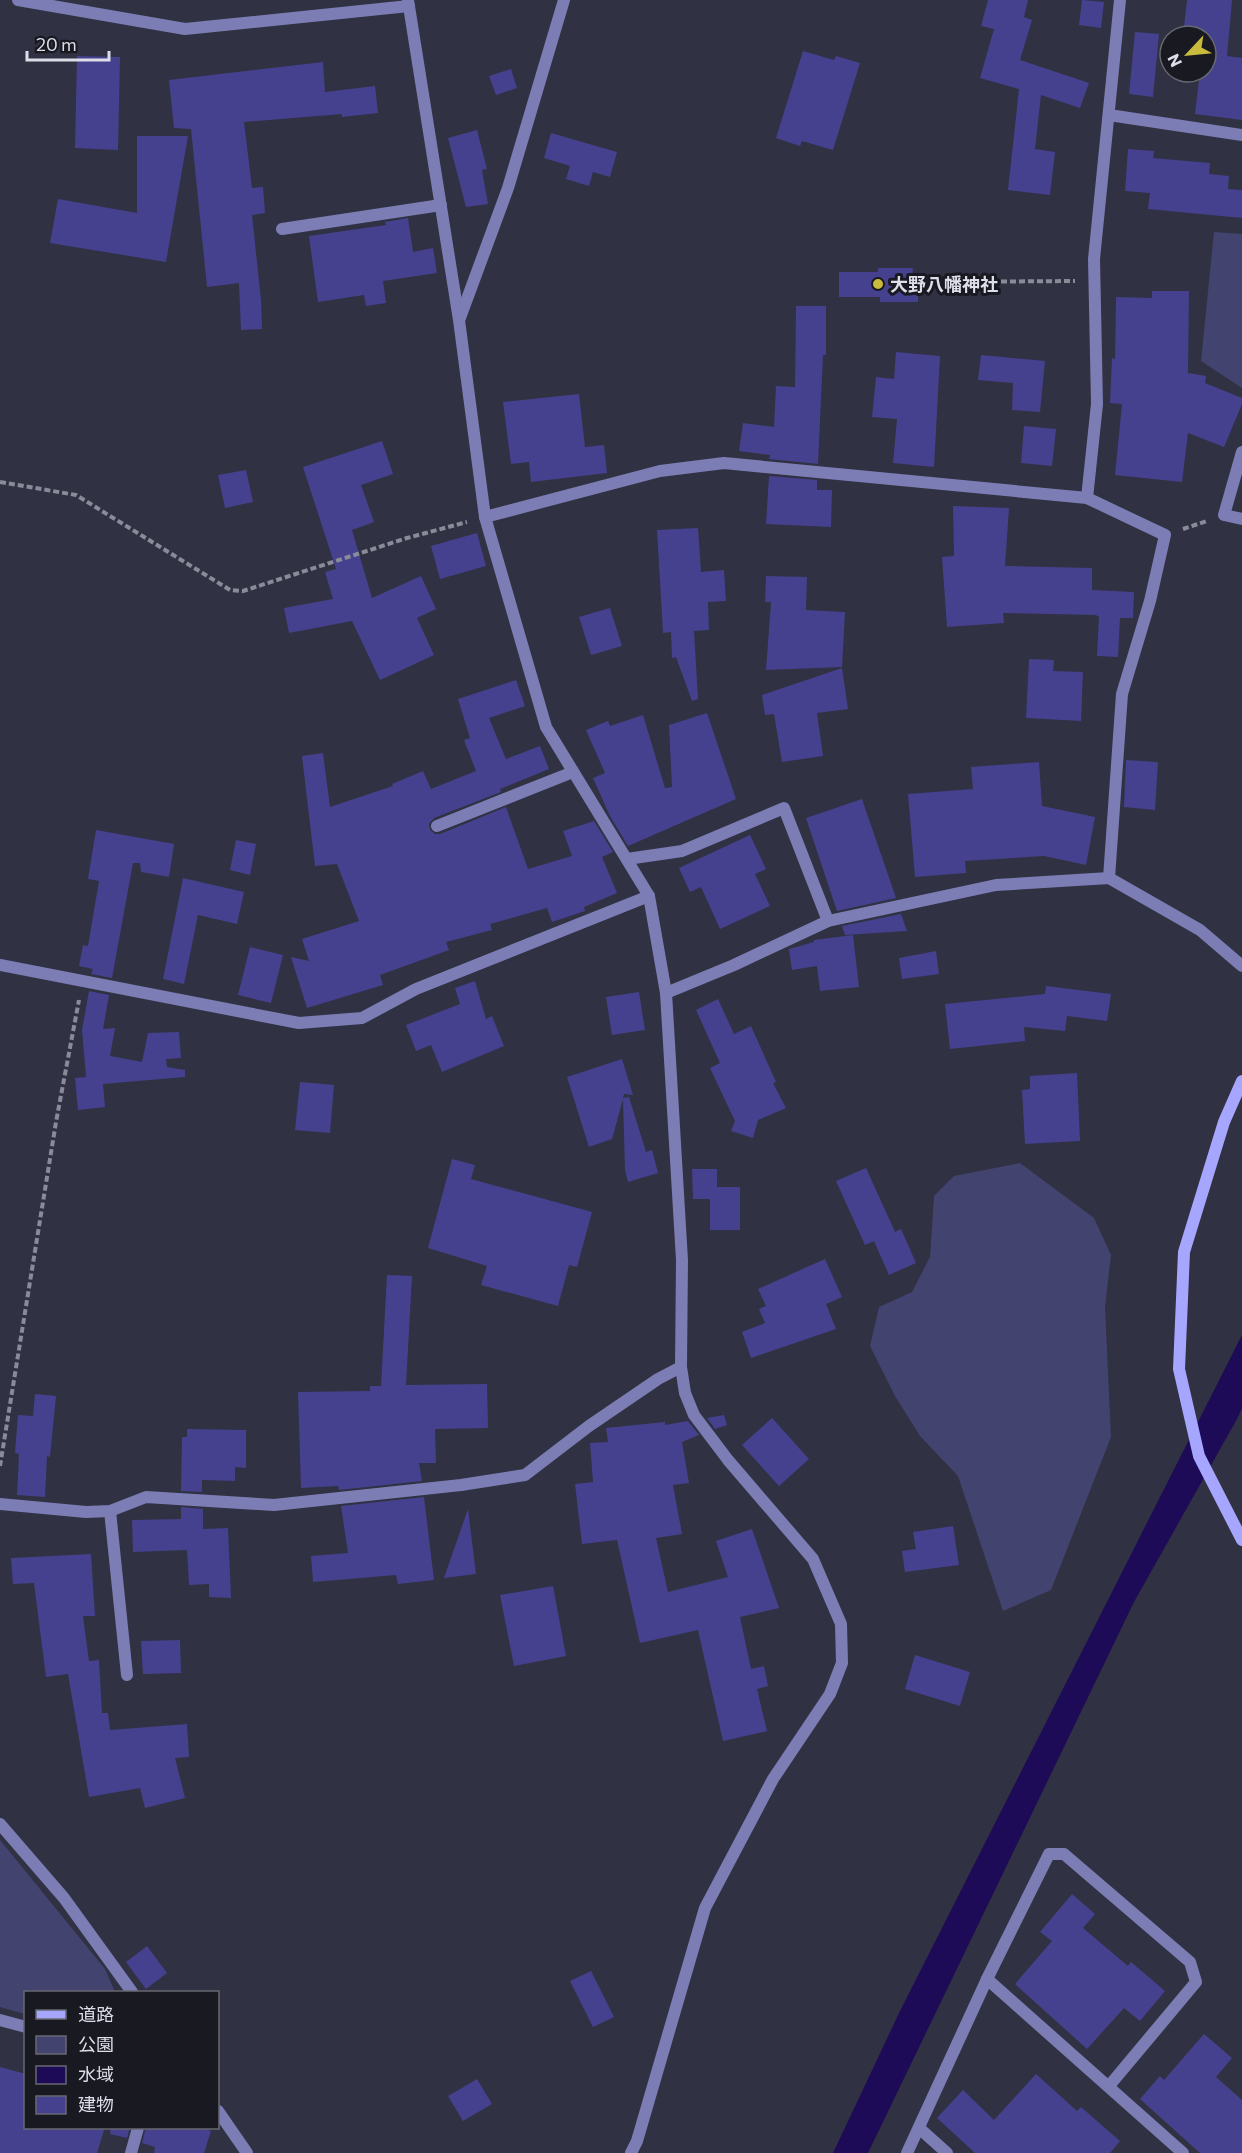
<svg xmlns="http://www.w3.org/2000/svg" width="1242" height="2153" font-family="Commissioner,'Noto Sans JP',sans-serif">
<style>
.green{fill:#434370}
.water{fill:#1d0b57}
.building{fill:#46418e}
.lines{fill:none;stroke-linecap:round;stroke-linejoin:round}
.path{stroke:#8a8b99;stroke-width:4;stroke-dasharray:6 3;stroke-linecap:butt}
.street{stroke:#7c7db4;stroke-width:12}
.secondary{stroke:#a6a6fe;stroke-width:12}
.poi-dot{fill:#c9bb3b;stroke:#191a21;stroke-width:2}
.labels{text-anchor:middle;dominant-baseline:central;stroke-width:6;stroke-linejoin:round;paint-order:stroke}
.poi-label{font-size:18px;font-weight:bold;fill:#dddee9;stroke:#191a21;text-anchor:start}
</style>
<rect width="100%" height="100%" fill="#303142"/>
<g class="green">
<polygon points="1214,232 1242,234 1242,388 1201,361"/>
<polygon points="1020,1163 1094,1218 1111,1255 1105,1307 1111,1437 1051,1590 1003,1611 958,1476 920,1436 895,1396 870,1346 879,1307 912,1292 930,1257 934,1196 954,1176"/>
<polygon points="0,1840 105,1969 115,1992 26,1992 25,2014 0,2007"/>
</g>
<polygon class="water" points="1242,1335 1242,1408 1237,1419 1134,1602 868,2153 833,2153 900,2011"/>
<g class="building">
<polygon points="988,0 1028,0 1024,17 1032,20 1020,60 1089,83 1080,108 1041,95 1035,149 1055,152 1050,195 1008,190 1019,89 980,78 994,29 981,26"/>
<polygon points="1082,0 1104,2 1101,28 1079,25"/>
<polygon points="1187,0 1232,0 1227,56 1242,58 1242,120 1195,114 1200,72 1206,72 1206,36 1183,36"/>
<polygon points="1135,32 1159,34 1153,97 1129,94"/>
<polygon points="803,51 834,60 836,56 860,63 833,150 802,141 800,146 776,138"/>
<polygon points="77,56 120,57 118,150 75,148"/>
<polygon points="323,62 325,92 375,86 378,113 342,117 342,114 244,122 252,188 263,187 265,213 252,215 261,300 262,329 241,330 239,283 207,287 191,129 174,128 169,80"/>
<polygon points="511,69 517,88 496,95 489,76"/>
<polygon points="477,130 487,169 482,170 488,204 466,207 448,138"/>
<polygon points="551,133 617,152 610,177 593,172 589,186 566,179 570,166 544,158"/>
<polygon points="137,136 188,136 166,262 50,243 58,199 137,213"/>
<polygon points="1128,149 1154,151 1153,158 1210,163 1209,174 1229,176 1228,189 1242,190 1242,218 1148,209 1150,193 1125,191"/>
<polygon points="408,218 413,252 433,248 437,273 383,281 386,303 366,306 364,295 318,302 309,236 386,225 385,222"/>
<polygon points="878,268 913,268 912,278 918,278 918,302 880,302 880,297 839,297 839,272 878,272"/>
<polygon points="1152,291 1189,291 1188,373 1206,376 1205,383 1242,398 1242,404 1224,447 1188,433 1182,482 1115,475 1122,404 1110,403 1112,358 1115,359 1116,297 1152,298"/>
<polygon points="796,306 826,306 826,355 823,355 818,464 769,459 770,455 739,451 743,423 774,427 776,386 795,387"/>
<polygon points="896,352 940,356 934,467 893,463 897,419 872,417 876,377 894,379"/>
<polygon points="981,355 1045,361 1040,412 1012,410 1013,383 978,380"/>
<polygon points="579,394 585,447 604,445 607,473 531,482 529,462 511,464 503,402"/>
<polygon points="1024,426 1056,429 1052,466 1021,463"/>
<polygon points="382,441 393,474 361,485 374,522 352,530 372,598 421,576 436,609 417,618 434,655 380,680 352,621 289,633 284,608 333,599 325,572 336,569 303,467"/>
<polygon points="246,470 253,502 225,508 218,475"/>
<polygon points="769,476 817,480 817,490 832,490 831,527 766,524"/>
<polygon points="953,506 1009,508 1005,566 1092,568 1092,590 1134,592 1133,618 1120,618 1118,657 1097,656 1099,617 1096,615 1003,613 1004,623 947,627 942,557 954,556"/>
<polygon points="698,528 701,572 724,570 726,601 708,602 709,630 694,631 698,699 692,701 676,657 672,658 671,632 663,633 657,530"/>
<polygon points="477,533 486,566 440,579 431,546"/>
<polygon points="766,576 807,577 806,610 845,612 842,667 766,670 771,602 765,602"/>
<polygon points="610,608 622,646 591,655 579,617"/>
<polygon points="1029,659 1054,660 1053,671 1083,672 1081,721 1026,718"/>
<polygon points="842,668 848,709 817,713 823,756 782,762 774,714 765,715 762,695"/>
<polygon points="516,680 525,706 489,718 506,759 540,746 549,769 500,789 501,792 434,818 429,824 430,830 435,834 440,834 506,807 528,869 572,856 563,831 594,821 613,852 602,857 617,893 584,907 585,911 552,922 547,908 490,924 492,930 446,942 449,950 380,975 383,985 307,1008 291,957 309,961 302,939 359,921 337,864 315,866 302,756 323,753 330,807 393,786 392,784 423,771 431,789 476,771 464,740 470,738 458,699"/>
<polygon points="707,713 736,799 628,846 610,816 593,778 605,773 586,730 608,721 610,726 643,715 665,788 672,787 669,725"/>
<polygon points="1126,760 1158,762 1155,810 1124,807"/>
<polygon points="1039,762 1042,806 1095,817 1086,865 1044,856 965,861 966,873 915,877 908,794 973,789 971,767"/>
<polygon points="862,799 896,898 837,911 806,818"/>
<polygon points="96,830 174,844 169,877 141,872 140,863 133,863 112,978 91,974 93,969 79,966 83,945 88,946 99,881 88,879"/>
<polygon points="750,835 766,869 755,874 770,906 720,929 701,887 690,892 679,868"/>
<polygon points="236,840 256,844 250,875 230,870"/>
<polygon points="183,878 244,892 237,924 198,915 184,984 163,979"/>
<polygon points="901,914 907,931 845,935 842,926"/>
<polygon points="853,935 859,987 820,991 817,966 792,970 789,949 814,942 814,940"/>
<polygon points="250,947 283,955 271,1003 238,995"/>
<polygon points="936,951 939,974 902,979 899,958"/>
<polygon points="475,981 486,1019 492,1016 504,1046 442,1072 431,1045 416,1051 406,1025 460,1004 455,988"/>
<polygon points="1046,986 1111,994 1107,1021 1067,1016 1065,1031 1024,1027 1025,1041 950,1049 945,1004 1045,994"/>
<polygon points="89,991 109,995 103,1029 115,1028 110,1056 142,1062 148,1033 179,1032 181,1058 166,1059 167,1067 185,1070 185,1077 103,1084 105,1107 78,1110 75,1078 86,1077 82,1030"/>
<polygon points="639,992 645,1030 612,1035 606,997"/>
<polygon points="718,999 734,1034 751,1026 776,1082 773,1083 786,1108 758,1120 753,1138 731,1131 735,1121 710,1068 720,1063 696,1010"/>
<polygon points="622,1059 633,1095 624,1094 623,1098 629,1097 646,1152 652,1150 658,1173 628,1182 625,1170 623,1099 612,1139 589,1147 567,1077"/>
<polygon points="1077,1073 1080,1141 1025,1144 1022,1090 1030,1089 1030,1076"/>
<polygon points="300,1082 334,1085 330,1133 295,1130"/>
<polygon points="452,1159 475,1165 471,1179 592,1212 577,1267 569,1265 558,1306 481,1285 487,1266 428,1248"/>
<polygon points="866,1168 895,1232 901,1229 916,1263 889,1275 874,1241 865,1245 836,1181"/>
<polygon points="692,1169 717,1169 717,1187 740,1187 740,1230 710,1230 710,1199 693,1199"/>
<polygon points="825,1259 842,1297 826,1304 836,1329 751,1358 742,1332 765,1323 759,1309 766,1306 758,1289"/>
<polygon points="387,1275 412,1276 406,1385 487,1384 488,1428 435,1429 436,1463 419,1463 422,1481 339,1490 338,1486 301,1488 298,1392 370,1391 370,1386 381,1386"/>
<polygon points="35,1394 56,1396 50,1457 47,1456 45,1497 17,1495 19,1454 15,1453 18,1415 33,1416"/>
<polygon points="724,1415 727,1425 715,1429 707,1418"/>
<polygon points="772,1418 809,1459 779,1486 742,1445"/>
<polygon points="688,1421 699,1435 682,1442 689,1483 673,1485 682,1534 656,1538 668,1592 728,1577 716,1541 752,1529 779,1608 740,1617 751,1669 764,1666 768,1686 757,1689 767,1731 723,1741 698,1630 640,1643 617,1540 582,1544 575,1484 593,1482 590,1443 608,1442 606,1428 665,1422 665,1425"/>
<polygon points="187,1429 246,1430 246,1468 235,1467 235,1481 202,1480 202,1492 181,1491 182,1437 187,1437"/>
<polygon points="424,1497 434,1580 398,1584 396,1575 313,1582 311,1556 348,1553 341,1506"/>
<polygon points="181,1507 203,1509 203,1529 228,1528 231,1598 209,1597 209,1584 189,1585 187,1550 133,1552 132,1520 181,1519"/>
<polygon points="468,1509 476,1574 444,1578"/>
<polygon points="953,1526 959,1565 905,1572 902,1551 916,1549 913,1532"/>
<polygon points="91,1554 95,1616 83,1616 89,1661 99,1660 102,1713 108,1713 110,1730 187,1724 189,1757 175,1758 185,1798 145,1808 140,1788 89,1797 68,1674 46,1677 34,1583 13,1584 11,1558"/>
<polygon points="553,1586 566,1656 514,1666 500,1595"/>
<polygon points="180,1640 181,1673 143,1674 141,1641"/>
<polygon points="915,1655 970,1672 960,1706 905,1689"/>
<polygon points="1072,1894 1095,1914 1083,1928 1128,1966 1131,1962 1165,1991 1140,2021 1124,2008 1087,2049 1015,1984 1052,1941 1040,1932"/>
<polygon points="147,1946 167,1973 146,1989 126,1962"/>
<polygon points="591,1971 614,2017 593,2027 570,1981"/>
<polygon points="1204,2034 1232,2058 1216,2077 1242,2100 1242,2153 1200,2153 1140,2099 1160,2076 1164,2080"/>
<polygon points="0,2067 26,2074 26,2127 105,2127 97,2153 0,2153"/>
<polygon points="1036,2074 1077,2111 1081,2107 1120,2141 1110,2153 975,2153 937,2118 963,2090 994,2120"/>
<polygon points="477,2079 492,2104 463,2121 448,2096"/>
<polygon points="111,2127 130,2127 127,2138 110,2134"/>
<polygon points="146,2127 199,2127 211,2131 204,2153 154,2153 155,2147 142,2143"/>
</g>
<g class="lines">
<g class="path">
<polyline points="938,282 1075,281"/>
<polyline points="0,482 76,495 230,590 243,591 407,538 467,522"/>
<polyline points="1183,529 1207,521"/>
<polyline points="0,1466 56,1122 79,1000"/>
</g>
<g class="street">
<polyline points="18,0 185,29 409,6"/>
<polyline points="408,0 459,320 485,517 546,727 649,896 666,993 682,1260 681,1367 685,1393 694,1415 728,1460 813,1559 841,1624 842,1663 830,1694 773,1779 705,1908 637,2141 631,2153"/>
<polyline points="1109,115 1242,135"/>
<polyline points="282,229 441,205"/>
<polyline points="460,318 508,188 564,0"/>
<polyline points="1242,452 1224,515 1242,519"/>
<polyline points="1087,498 1097,404 1094,259 1120,0"/>
<polyline points="485,517 660,471 724,463 1087,498 1165,535 1150,601 1122,694 1109,878"/>
<polyline points="437,826 573,772"/>
<polyline points="627,859 682,851 784,808 828,921"/>
<polyline points="0,965 299,1023 362,1018 416,989 649,896"/>
<polyline points="666,993 734,965 828,921 996,885 1109,878 1200,930 1242,966"/>
<polyline points="0,1504 86,1512 110,1511 146,1497 274,1505 461,1485 525,1475 589,1426 658,1379 681,1367"/>
<polyline points="110,1511 127,1675"/>
<polyline points="0,1824 64,1898 132,1992"/>
<polyline points="987,1979 1183,2153"/>
<polyline points="0,2020 26,2027"/>
<polyline points="218,2111 247,2153"/>
<polyline points="919,2128 947,2153"/>
<polyline points="131,2153 138,2128"/>
<polyline points="907,2153 987,1979 1049,1854 1064,1854 1190,1962 1196,1982 1109,2086"/>
</g>
<polyline class="secondary" points="1242,1081 1224,1122 1184,1252 1179,1369 1199,1456 1242,1540"/>
</g>
<circle class="poi-dot" cx="878" cy="284" r="6"/>
<g class="labels">
<g class="poi-label">
<text x="890" y="284">大野八幡神社</text>
</g>
</g>
<rect x="24" y="1991" width="195" height="138" fill="#191a21" stroke="#676871" stroke-width="1.5"/>
<rect x="36" y="2010" width="30" height="9" fill="#a6a6fe" stroke="#676871" stroke-width="1.5"/>
<text x="78" y="2021" font-size="18" fill="#dddee9">道路</text>
<rect x="36" y="2036" width="30" height="18" fill="#434370" stroke="#676871" stroke-width="1.5"/>
<text x="78" y="2051" font-size="18" fill="#dddee9">公園</text>
<rect x="36" y="2066" width="30" height="18" fill="#1d0b57" stroke="#676871" stroke-width="1.5"/>
<text x="78" y="2081" font-size="18" fill="#dddee9">水域</text>
<rect x="36" y="2096" width="30" height="18" fill="#46418e" stroke="#676871" stroke-width="1.5"/>
<text x="78" y="2111" font-size="18" fill="#dddee9">建物</text>
<g transform="translate(1188 54) rotate(244)"><circle r="28" fill="#191a21" stroke="#676871" stroke-width="1.5"/>
<path d="M0-4.5L10 22L0 15L-10 22Z" fill="#c9bb3b"/>
<text y="-9" font-size="16" font-weight="bold" text-anchor="middle" fill="#dddee9">N</text>
</g>
<path d="M27 51v9h82v-9" fill="none" stroke="#dddee9" stroke-width="3"/>
<text x="36" y="51" font-size="18" fill="#dddee9" stroke="#191a21" stroke-width="4.5" paint-order="stroke">20 m</text>
</svg>
